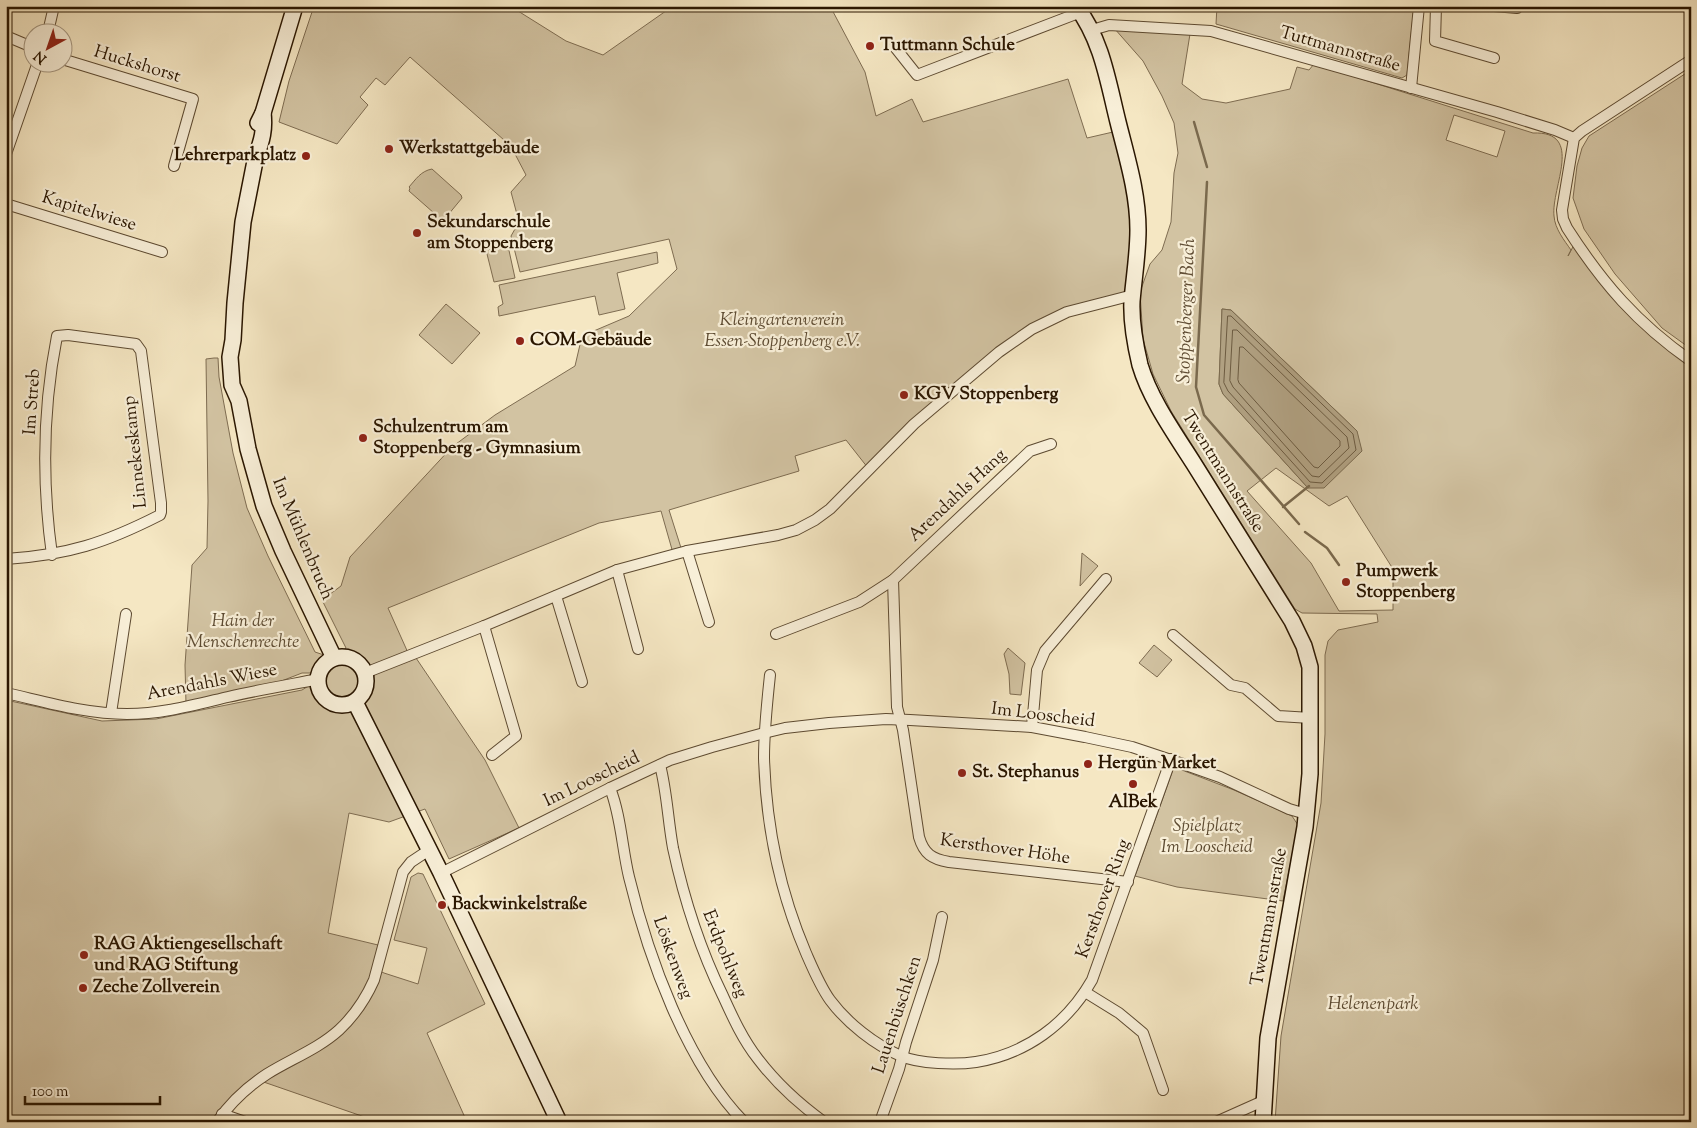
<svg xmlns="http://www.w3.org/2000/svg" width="1697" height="1128" font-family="'Sorts Mill Goudy',serif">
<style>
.green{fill:#d2c3a2;stroke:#7e6c51;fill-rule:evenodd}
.water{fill:#b0a081;stroke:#7a694d}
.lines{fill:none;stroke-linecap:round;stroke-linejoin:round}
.shore{stroke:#6d5b40;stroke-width:1}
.stream{stroke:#7a694d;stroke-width:2.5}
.street-casing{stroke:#5d4a31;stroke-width:12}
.secondary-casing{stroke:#2a1600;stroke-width:18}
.street{stroke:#f8efd8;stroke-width:10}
.secondary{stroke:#f8efd8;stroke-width:15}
.poi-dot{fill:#8f2418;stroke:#f8efd8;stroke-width:2}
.labels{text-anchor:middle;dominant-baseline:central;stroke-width:4.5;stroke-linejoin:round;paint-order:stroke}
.poi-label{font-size:18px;font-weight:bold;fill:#2a1600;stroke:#f8efd8;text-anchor:start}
.street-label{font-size:18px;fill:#2a1600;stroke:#f8efd8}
.park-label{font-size:18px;font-style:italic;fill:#5c4a31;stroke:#f8efd8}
.water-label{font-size:19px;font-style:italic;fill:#604d34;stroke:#f8efd8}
</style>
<rect width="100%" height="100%" fill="#f5e7c3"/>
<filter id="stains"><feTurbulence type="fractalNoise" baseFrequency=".004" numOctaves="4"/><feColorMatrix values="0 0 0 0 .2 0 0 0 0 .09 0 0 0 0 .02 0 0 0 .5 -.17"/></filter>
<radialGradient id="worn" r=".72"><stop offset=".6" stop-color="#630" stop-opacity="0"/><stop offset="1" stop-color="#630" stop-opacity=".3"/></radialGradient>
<g class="green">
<polygon points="314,6 510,6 566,41 603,55 673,6 830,6 865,72 876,116 912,99 923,122 1068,79 1087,138 1113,132 1132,197 1131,293 1031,327 868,468 846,440 795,456 799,471 669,510 682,551 673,553 661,511 599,523 388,608 409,655 414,655 485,760 519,828 449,859 425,809 389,822 349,813 328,933 378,945 373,968 384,973 418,984 427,948 394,940 411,877 418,873 423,874 485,1004 427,1033 467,1122 379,1122 255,1079 215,1122 6,1122 6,700 102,721 156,719 302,690 318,680 325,665 346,648 322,600 341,586 350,557 452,447 495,415 575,366 582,336 629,316 677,269 669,239 520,272 511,236 519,222 511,192 526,175 515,154 504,140 410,57 385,85 376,78 360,97 368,105 337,144 279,122 289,81"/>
<polygon points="1217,6 1414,6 1407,75 1402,78 1216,24"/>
<path d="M 1114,28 L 1190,34 L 1182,84 L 1202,99 L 1226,103 L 1290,89 L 1297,67 L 1309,70 L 1314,64 L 1533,133 C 1585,131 1551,187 1554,216 C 1555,229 1564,240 1571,250 L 1568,256 L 1575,243 L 1619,303 L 1691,363 L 1691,1122 L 1275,1122 L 1281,1036 L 1321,803 L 1325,734 L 1325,655 L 1328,641 L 1338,630 L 1378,622 L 1377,614 L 1302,613 L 1295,609 L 1171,411 L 1153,374 L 1143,339 L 1140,292 L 1150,264 L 1162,250 L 1171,222 L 1174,173 L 1178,153 L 1174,123 L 1162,96 L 1143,61 ZM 1454,115 L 1505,131 L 1497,157 L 1446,140 ZM 1222,309 L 1231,310 L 1357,431 L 1308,488 L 1223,394 L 1219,384 ZM 1276,468 L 1329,506 L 1347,496 L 1393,569 L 1393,610 L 1339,611 L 1311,563 L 1247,491 Z"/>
<polygon points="1691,70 1691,349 1662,328 1615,274 1584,229 1573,198 1577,166 1582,148 1589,136"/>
<path d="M 432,169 L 461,195 L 462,198 L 443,221 L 409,191 L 410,188 L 409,187 C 416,179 421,171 432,169 Z"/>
<polygon points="508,246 515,278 494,282 486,250"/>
<polygon points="657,252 658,263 617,273 625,309 599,315 595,296 499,316 498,307 503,304 499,285"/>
<polygon points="446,304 480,333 452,364 419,335"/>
<polygon points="214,358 218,358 219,377 233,453 247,508 268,556 315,652 324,655 322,664 311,673 302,673 261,689 186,704 185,665 192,565 207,548 208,501 206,359"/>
<polygon points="1082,553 1098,566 1080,586"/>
<polygon points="1154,645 1172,660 1157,677 1139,663"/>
<polygon points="1008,648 1025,663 1021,695 1010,694 1009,674 1004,654"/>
<polygon points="1174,767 1234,790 1292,816 1298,825 1283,901 1177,887 1135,876"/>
</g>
<polygon class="water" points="1222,309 1231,310 1357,431 1362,451 1324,488 1308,488 1223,394 1219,384"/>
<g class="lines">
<g class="shore">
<polygon points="1228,316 1231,316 1353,434 1356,450 1322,483 1310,482 1228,391 1224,383"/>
<polygon points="1233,330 1237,330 1347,437 1349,448 1319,477 1312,476 1233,387 1230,381"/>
<polygon points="1240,347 1243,347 1340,441 1340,446 1318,468 1314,467 1239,383 1238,380"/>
</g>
<g class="stream">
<polyline points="1194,122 1207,167"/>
<polyline points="1207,182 1196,387 1204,415 1299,524"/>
<polyline points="1283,507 1309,486"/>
<polyline points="1305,532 1327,548 1339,565"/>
</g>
<defs>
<g id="street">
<polyline points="1436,6 1435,41 1494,58"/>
<polyline points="1494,6 1517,8 1518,6"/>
<polyline points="1092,30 1109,25 1211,31 1497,112 1555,130 1574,138"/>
<polyline points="48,32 54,6"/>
<polyline points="6,36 32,47"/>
<polyline points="894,46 917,75 1081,12"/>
<polyline points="62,59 193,99 174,166"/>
<path d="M 1691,60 L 1582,131 L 1574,138 L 1562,210 L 1563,219 L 1567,228 C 1603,284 1637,323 1691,361"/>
<polyline points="1411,88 1419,6"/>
<polyline points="6,154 38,62"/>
<polyline points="6,204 162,252"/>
<polyline points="687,551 709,622"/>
<path d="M 6,559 C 68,555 105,543 160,515 L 161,512 L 161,503 L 141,351 L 136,344 L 68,335 L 57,336 C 43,407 42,483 52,555"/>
<polyline points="617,570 638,649"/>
<path d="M 893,580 L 897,707 L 903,730 L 919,837 C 924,854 932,859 949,862 L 1128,882"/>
<polyline points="556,596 582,682"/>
<polyline points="484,626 516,736 492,755"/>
<polyline points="776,634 859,602 893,580 1030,451 1051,444"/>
<polyline points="1173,635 1231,685 1245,688 1278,716 1311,718"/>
<polyline points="365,673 484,626 617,570 687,551 778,535 796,530 815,520 830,509 914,424 999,352 1032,329 1067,312 1133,295"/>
<path d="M 770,675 C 767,703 764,730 764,758 C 766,825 780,892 806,953 C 813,969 820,986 830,1000 C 847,1023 875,1045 901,1056 C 919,1064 957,1065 976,1062 C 1026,1054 1067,1024 1092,980 L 1171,759"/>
<path d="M 6,693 C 46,702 86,714 127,714 C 162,714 194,705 228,697 C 258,690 288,685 319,679"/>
<polyline points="111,713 126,614"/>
<polyline points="1032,727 1037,670 1045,651 1106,579"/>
<path d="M 660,765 C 667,792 668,821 673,848 C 684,899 700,949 723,996 C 733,1018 743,1040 758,1059 C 777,1084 799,1104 824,1122"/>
<path d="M 610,788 C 621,816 622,848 629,877 C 648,956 686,1063 744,1122"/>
<polyline points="441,873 610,788 670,760 712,747 764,733 785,728 829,723 886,719 910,720 1032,727 1085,737 1132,747 1183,764 1220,777 1289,809 1306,814"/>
<polyline points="1085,992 1119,1013 1143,1033 1163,1090"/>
<polyline points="222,1114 245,1122"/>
<path d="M 217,1122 C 230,1103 247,1087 267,1074 C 291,1059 318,1049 339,1030 C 354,1016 366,998 374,980 L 403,872 L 411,862 L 429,850"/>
<polyline points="880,1122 899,1069 906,1042 933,960 942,917"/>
<polyline points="1216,1122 1263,1101"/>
</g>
<g id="secondary">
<path d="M 1076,6 C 1102,40 1108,82 1118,122 C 1127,158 1138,193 1138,230 C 1138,254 1134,277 1132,301 C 1131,322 1135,344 1140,365 C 1150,399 1175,434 1194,464 C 1227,516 1259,569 1292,621 L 1304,646 L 1310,667 L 1310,774 L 1305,827 L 1268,1038 L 1263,1122"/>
<path d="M 263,113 C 265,129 262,141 256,156 L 243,222 L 235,303 L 233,340 L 230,357 L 232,385 L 239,401 L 248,449 L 264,506 L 283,551 L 334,658"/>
<polyline points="258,123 263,113 295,6"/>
<circle cx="342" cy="681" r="24"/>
<polyline points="355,702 441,873 559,1122"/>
</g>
</defs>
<use href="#street" class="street-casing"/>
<use href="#secondary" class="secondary-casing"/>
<use href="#street" class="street"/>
<use href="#secondary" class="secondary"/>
</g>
<g class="poi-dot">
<circle cx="870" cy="46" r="5"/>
<circle cx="389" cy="149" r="5"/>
<circle cx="306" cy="156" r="5"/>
<circle cx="417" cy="233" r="5"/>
<circle cx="520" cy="341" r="5"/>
<circle cx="904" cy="395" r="5"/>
<circle cx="363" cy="438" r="5"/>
<circle cx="1346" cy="582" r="5"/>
<circle cx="1088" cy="764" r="5"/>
<circle cx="962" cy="773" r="5"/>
<circle cx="1133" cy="784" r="5"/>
<circle cx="442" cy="905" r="5"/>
<circle cx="84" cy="955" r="5"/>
<circle cx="83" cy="988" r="5"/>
</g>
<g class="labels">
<g class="poi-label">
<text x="880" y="46">Tuttmann Schule</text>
<text x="399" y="149">Werkstattgebäude</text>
<text x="296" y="156" text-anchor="end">Lehrerparkplatz</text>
<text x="427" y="223">Sekundarschule<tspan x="427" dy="21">am Stoppenberg</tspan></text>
<text x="530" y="341">COM-Gebäude</text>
<text x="914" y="395">KGV Stoppenberg</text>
<text x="373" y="428">Schulzentrum am<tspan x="373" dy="21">Stoppenberg - Gymnasium</tspan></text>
<text x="1356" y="572">Pumpwerk<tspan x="1356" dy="21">Stoppenberg</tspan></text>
<text x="1098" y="764">Hergün Market</text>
<text x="972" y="773">St. Stephanus</text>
<text x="1133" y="803" text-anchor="middle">AlBek</text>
<text x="452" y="905">Backwinkelstraße</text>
<text x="94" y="945">RAG Aktiengesellschaft<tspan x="94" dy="21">und RAG Stiftung</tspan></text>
<text x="93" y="988">Zeche Zollverein</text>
</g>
<g class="street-label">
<text transform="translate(1340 50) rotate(16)">Tuttmannstraße</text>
<text transform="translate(137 65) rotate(17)">Huckshorst</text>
<text transform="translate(89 212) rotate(17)">Kapitelwiese</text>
<text transform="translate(33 402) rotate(-86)">Im Streb</text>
<text transform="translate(136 452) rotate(-96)">Linnekeskamp</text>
<text transform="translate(1222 472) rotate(58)">Twentmannstraße</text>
<text transform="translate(958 496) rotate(-43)">Arendahls Hang</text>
<text transform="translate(302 539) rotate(67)">Im Mühlenbruch</text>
<text transform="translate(212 683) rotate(-11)">Arendahls Wiese</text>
<text transform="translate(1043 716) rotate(7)">Im Looscheid</text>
<text transform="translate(592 780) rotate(-26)">Im Looscheid</text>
<text transform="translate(1005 850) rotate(8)">Kersthover Höhe</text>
<text transform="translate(1104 899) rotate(-70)">Kersthover Ring</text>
<text transform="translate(1270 917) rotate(-80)">Twentmannstraße</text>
<text transform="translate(724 954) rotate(68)">Erdpohlweg</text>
<text transform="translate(672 958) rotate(70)">Löskenweg</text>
<text transform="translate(898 1015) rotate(-72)">Lauenbüschken</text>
</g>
<g class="park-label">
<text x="782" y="321">Kleingartenverein<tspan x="782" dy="21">Essen-Stoppenberg e.V.</tspan></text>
<text x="243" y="622">Hain der<tspan x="243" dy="21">Menschenrechte</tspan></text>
<text x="1207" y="827">Spielplatz<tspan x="1207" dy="21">Im Looscheid</tspan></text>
<text x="1373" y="1005">Helenenpark</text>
</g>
<g class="water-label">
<text transform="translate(1187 311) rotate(-88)">Stoppenberger Bach</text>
</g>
</g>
<rect width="1697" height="1128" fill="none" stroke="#f5e7c3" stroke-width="25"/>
<rect x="8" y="8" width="1682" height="1113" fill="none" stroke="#2a1600" stroke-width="2.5"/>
<rect x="12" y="12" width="1672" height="1103" fill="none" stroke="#2a1600"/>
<g transform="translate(48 48) rotate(220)"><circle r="24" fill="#f8efd8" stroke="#a69882"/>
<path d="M0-4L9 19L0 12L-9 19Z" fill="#8f2418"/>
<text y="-8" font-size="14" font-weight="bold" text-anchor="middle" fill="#2a1600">N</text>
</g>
<path d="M25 1096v8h135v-8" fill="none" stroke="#2a1600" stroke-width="2.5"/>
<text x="32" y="1096" font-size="15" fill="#2a1600" stroke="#f8efd8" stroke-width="4" paint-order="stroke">100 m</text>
<rect width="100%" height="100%" filter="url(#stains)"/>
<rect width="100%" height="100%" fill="url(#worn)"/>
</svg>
